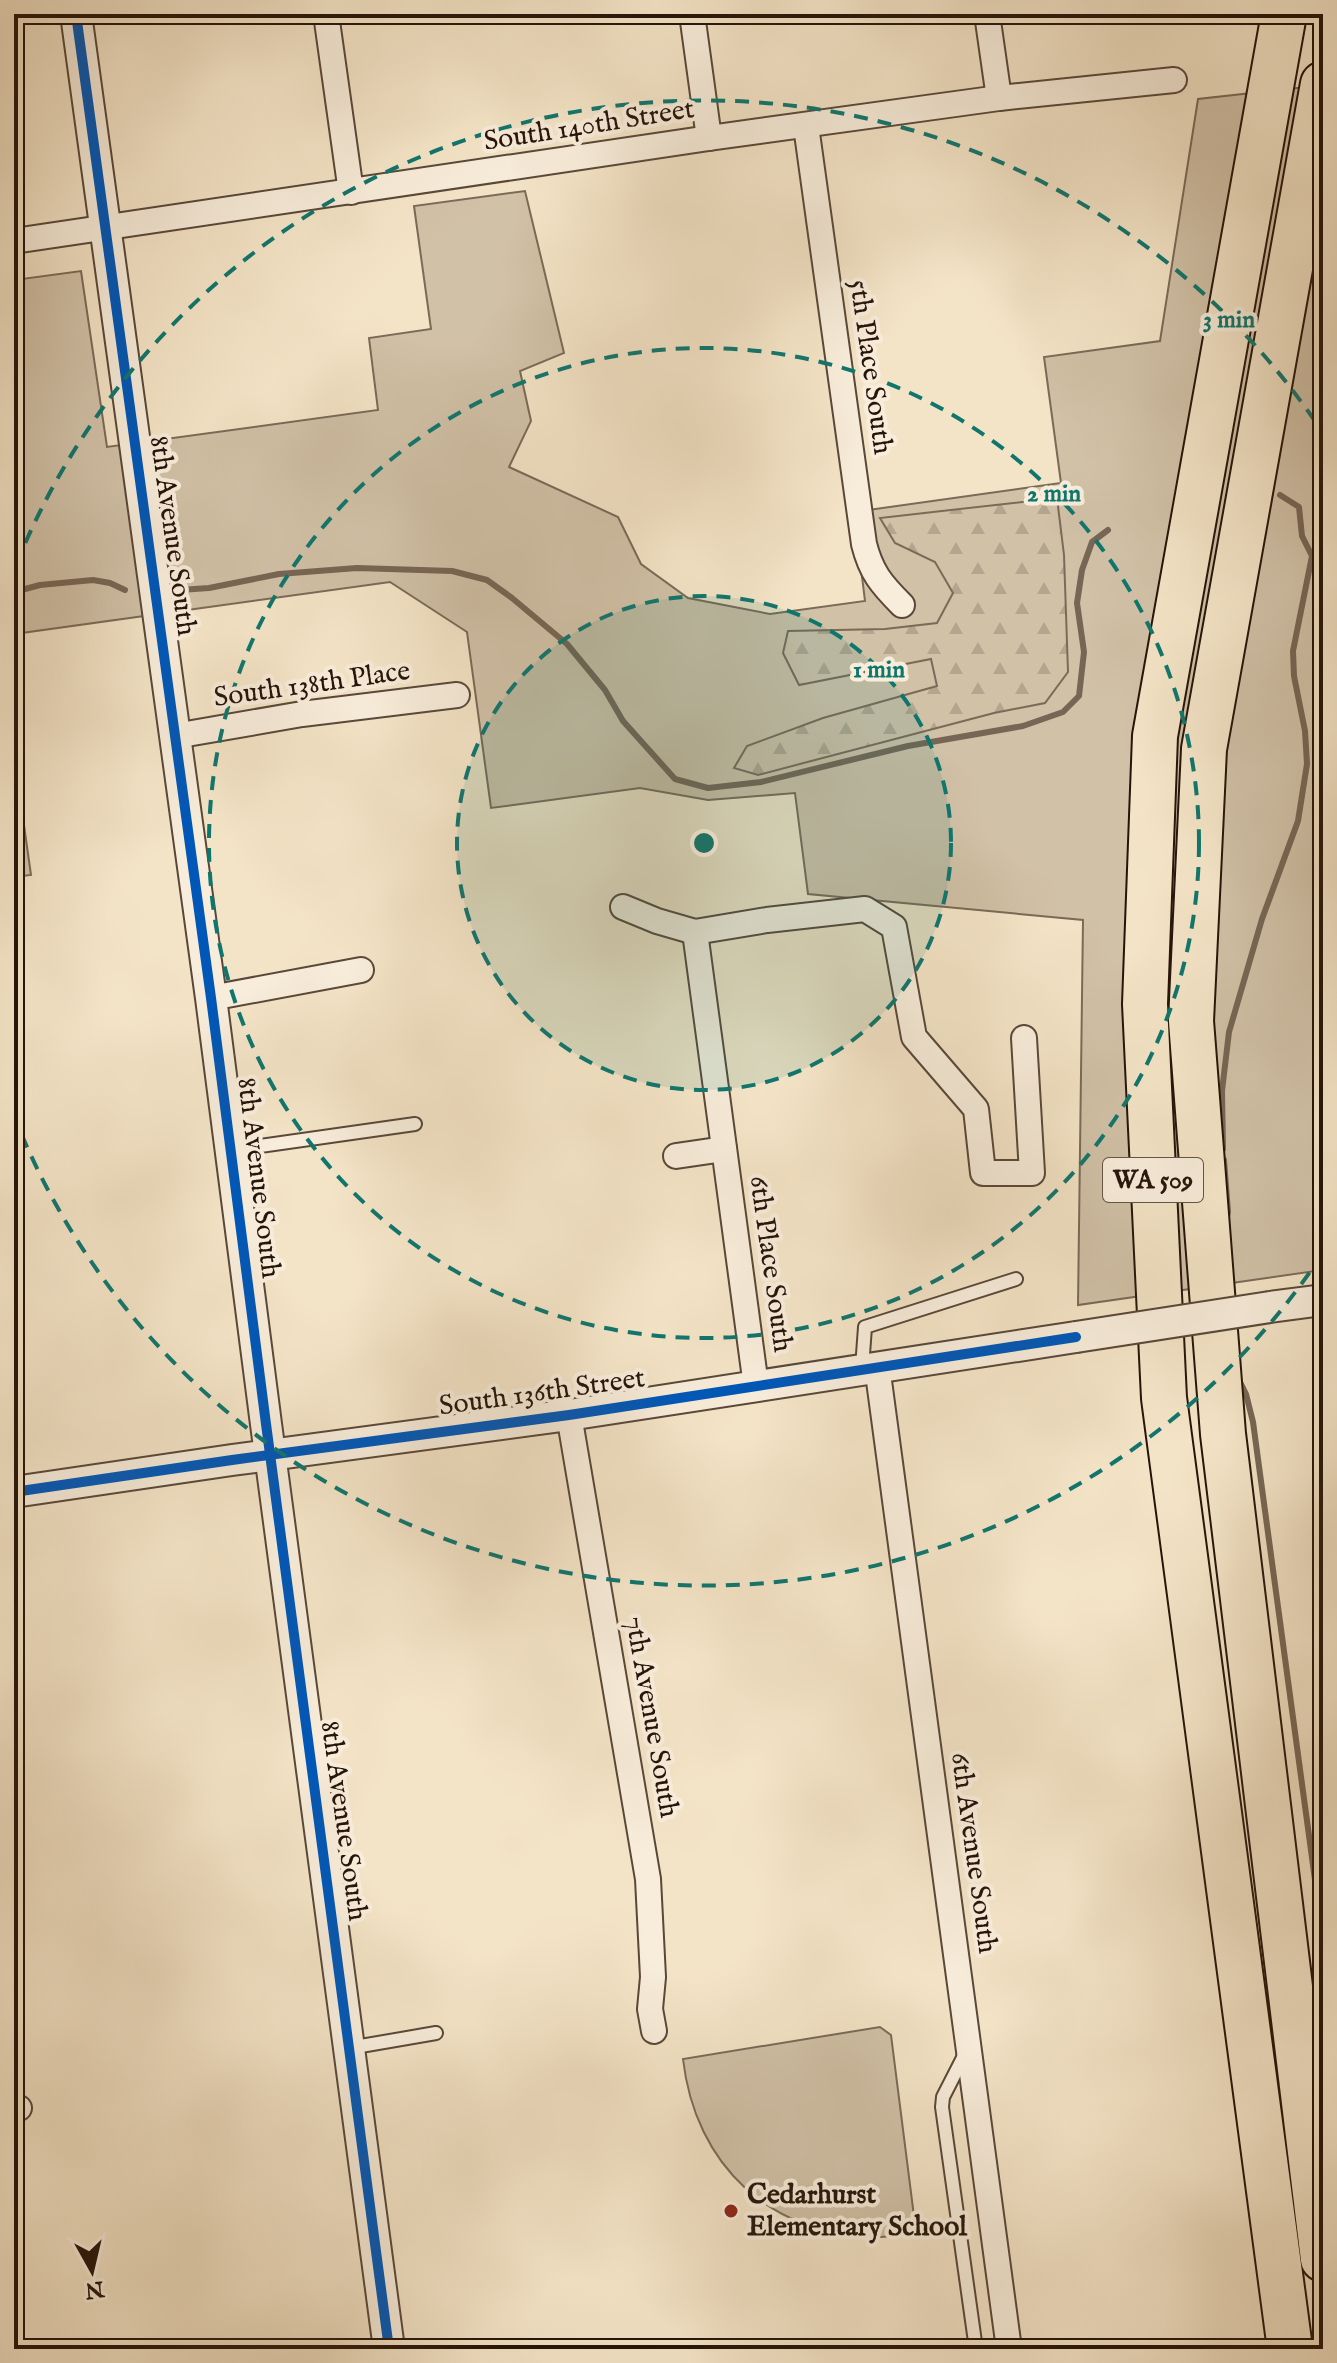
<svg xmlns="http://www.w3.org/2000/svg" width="1337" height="2363" font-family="'IM FELL English',serif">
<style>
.green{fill:#d1c1a7;stroke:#7b6a58;stroke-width:2}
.forest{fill:url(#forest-firs);stroke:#7b6a58;stroke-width:2}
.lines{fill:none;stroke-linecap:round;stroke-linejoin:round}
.stream{stroke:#765;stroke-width:6}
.service-casing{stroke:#594839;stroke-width:16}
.minor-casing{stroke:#594839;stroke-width:28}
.tertiary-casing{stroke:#594839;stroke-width:34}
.motorway-casing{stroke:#25140a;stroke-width:48}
.service{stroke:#f8eddb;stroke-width:12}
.minor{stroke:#f8eddb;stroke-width:24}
.tertiary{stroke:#f8eddb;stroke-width:30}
.motorway{stroke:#f4e4c7;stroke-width:44}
.tertiary-bridge-casing{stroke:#594839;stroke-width:34;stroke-linecap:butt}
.tertiary-bridge{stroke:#f8eddb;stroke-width:30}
.cycleway-casing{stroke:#f8eddb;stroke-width:15}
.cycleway{stroke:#0057b8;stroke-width:10}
.ring{fill:none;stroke:#0f766e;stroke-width:4;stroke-dasharray:14 10}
.poi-dot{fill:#8f2418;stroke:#f8eddb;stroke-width:3}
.labels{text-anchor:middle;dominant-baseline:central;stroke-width:8;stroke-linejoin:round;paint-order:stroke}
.shield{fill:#f8eddb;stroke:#645549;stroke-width:2}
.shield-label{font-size:26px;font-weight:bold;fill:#25140a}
.street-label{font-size:28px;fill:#25140a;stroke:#f8eddb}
.poi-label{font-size:28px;font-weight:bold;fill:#25140a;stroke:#f8eddb;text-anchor:start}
.centre{fill:#0f766e;stroke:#f8eddb;stroke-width:4}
.ring-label{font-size:24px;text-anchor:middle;font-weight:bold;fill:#0f766e;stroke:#f8eddb;stroke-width:8;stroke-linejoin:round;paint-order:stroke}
</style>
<defs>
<pattern id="forest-firs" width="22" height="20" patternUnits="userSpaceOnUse" patternTransform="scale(2)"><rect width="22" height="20" fill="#d1c1a7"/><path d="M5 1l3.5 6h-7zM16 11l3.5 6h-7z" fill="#b3a58e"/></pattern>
</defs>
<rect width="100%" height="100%" fill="#f4e4c7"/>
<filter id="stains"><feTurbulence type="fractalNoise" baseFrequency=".0025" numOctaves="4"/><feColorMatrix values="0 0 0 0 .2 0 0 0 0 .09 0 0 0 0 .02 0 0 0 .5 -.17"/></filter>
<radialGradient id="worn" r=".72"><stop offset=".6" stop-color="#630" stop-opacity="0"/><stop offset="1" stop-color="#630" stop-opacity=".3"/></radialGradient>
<g class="green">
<polygon points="1323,85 1323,630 1319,669 1323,669 1323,1270 1078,1305 1083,920 808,894 795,793 708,800 640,788 491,808 467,632 390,582 14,634 14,280 81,271 107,447 378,410 369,338 431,329 414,206 525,191 564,353 520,371 531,421 509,467 618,517 641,564 688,598 770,614 865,601 854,512 1061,483 1044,357 1160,341 1198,99"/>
<polygon points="14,754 31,875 14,877"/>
<path d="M 880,2027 L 891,2035 L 916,2232 C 904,2234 891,2237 879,2237 C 771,2237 695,2165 683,2059 Z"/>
</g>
<polygon class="forest" points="1057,498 1064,555 1068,672 1045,703 994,713 758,775 734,768 747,746 823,718 937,686 931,659 799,685 783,653 788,631 885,629 937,623 953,593 935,562 895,543 880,518"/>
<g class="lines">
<g class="stream">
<polyline points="180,590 209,588 279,574 357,568 452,571 487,580 512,598 567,644 605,690 623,721 675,779 708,788 761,782 908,746 1023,726 1063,712 1079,696 1084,652 1077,603 1082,570 1092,542 1108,530"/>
<polyline points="14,592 40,585 93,580 110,583 125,590"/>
<polyline points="1223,1149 1222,1091 1229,1032 1262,919 1298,821 1307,764 1305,731 1294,676 1293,651 1312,556 1302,536 1299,507 1280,495"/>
<polyline points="1224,1160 1228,1212 1226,1221"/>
<polyline points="1238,1378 1246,1394 1253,1422 1323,1939"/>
</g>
<defs>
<g id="service">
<polyline points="232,1150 415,1124"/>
<polyline points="862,1368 865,1327 1016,1279"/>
<polyline points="349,2048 436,2033"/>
<polyline points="966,2052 943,2097 942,2107 976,2349"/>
</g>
<g id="minor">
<polyline points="326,14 351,192"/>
<polyline points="692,14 709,138"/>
<polyline points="987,14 999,98"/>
<path d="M 806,126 L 864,544 C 871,572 881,584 902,605"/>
<polyline points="14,241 709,138 999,98 1174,80"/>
<polyline points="175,736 302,714 457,695"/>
<polyline points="623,907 657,921 695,932 767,920 865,909 894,927 914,1037 976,1109 983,1173 1032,1173 1024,1038"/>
<polyline points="695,932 756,1386"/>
<polyline points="211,998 361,970"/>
<polyline points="676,1156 724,1149"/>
<polyline points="877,1366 1009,2349"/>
<polyline points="569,1415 648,1879 653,1977 650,2009 654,2031"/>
<polyline points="14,2110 19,2108"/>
</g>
<g id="tertiary">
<polyline points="76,14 211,998 266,1424 389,2349"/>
<polyline points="1270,1307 1323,1300"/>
<polyline points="14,1492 232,1460 569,1415 1076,1337"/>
</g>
<g id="motorway">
<polyline points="1284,14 1155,736 1145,1004 1164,1398 1290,2349"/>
<polyline points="1323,84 1204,749 1191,1021 1223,1434 1323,2259"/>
</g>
</defs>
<use href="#service" class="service-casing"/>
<use href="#minor" class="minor-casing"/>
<use href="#tertiary" class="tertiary-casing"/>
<use href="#motorway" class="motorway-casing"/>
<use href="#service" class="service"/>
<use href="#minor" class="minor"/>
<use href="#tertiary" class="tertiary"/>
<use href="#motorway" class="motorway"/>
<defs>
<polyline id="tertiary-bridge" points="1076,1337 1270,1307"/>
</defs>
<use href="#tertiary-bridge" class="tertiary-bridge-casing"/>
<use href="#tertiary-bridge" class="tertiary-bridge"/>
<defs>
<g id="cycleway">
<polyline points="76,14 211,998 266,1424 389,2349"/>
<polyline points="14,1492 232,1460 569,1415 1076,1337"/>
</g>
</defs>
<use href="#cycleway" class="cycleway-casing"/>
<use href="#cycleway" class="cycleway"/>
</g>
<circle cx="704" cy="843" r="247" fill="#0f766e" fill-opacity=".12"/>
<g class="ring">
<circle cx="704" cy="843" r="247"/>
<circle cx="704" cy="843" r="495"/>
<path d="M1323 1253A742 742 0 0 1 16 1121M16 565A742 742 0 0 1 1323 433"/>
</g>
<circle class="poi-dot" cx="731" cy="2211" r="8"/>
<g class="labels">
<rect class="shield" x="1103" y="1158" width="100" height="44" rx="6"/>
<g class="shield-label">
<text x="1153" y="1180">WA 509</text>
</g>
<g class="street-label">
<text transform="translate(589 126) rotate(-9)">South 140th Street</text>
<text transform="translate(870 367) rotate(82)">5th Place South</text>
<text transform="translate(172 536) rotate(82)">8th Avenue South</text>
<text transform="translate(312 685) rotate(-8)">South 138th Place</text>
<text transform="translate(258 1178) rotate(83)">8th Avenue South</text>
<text transform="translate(770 1264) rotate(82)">6th Place South</text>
<text transform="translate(542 1393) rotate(-8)">South 136th Street</text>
<text transform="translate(651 1717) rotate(80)">7th Avenue South</text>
<text transform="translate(343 1821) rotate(82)">8th Avenue South</text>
<text transform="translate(973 1853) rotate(82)">6th Avenue South</text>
</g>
<g class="poi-label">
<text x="747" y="2195">Cedarhurst<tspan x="747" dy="32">Elementary School</tspan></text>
</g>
</g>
<circle cx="704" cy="843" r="12" class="centre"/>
<g class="ring-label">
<text x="1229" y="327">3 min</text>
<text x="1054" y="501">2 min</text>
<text x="879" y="677">1 min</text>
</g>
<rect width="1337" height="2363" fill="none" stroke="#f4e4c7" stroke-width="48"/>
<rect x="16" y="16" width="1305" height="2331" fill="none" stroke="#25140a" stroke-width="4"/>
<rect x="24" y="24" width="1289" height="2315" fill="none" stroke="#25140a" stroke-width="2"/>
<g transform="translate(92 2271) rotate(172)" stroke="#f8eddb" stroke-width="6" paint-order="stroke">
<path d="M0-6L14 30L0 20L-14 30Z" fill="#25140a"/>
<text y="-12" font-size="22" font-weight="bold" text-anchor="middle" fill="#25140a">N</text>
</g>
<rect width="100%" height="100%" filter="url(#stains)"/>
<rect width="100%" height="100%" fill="url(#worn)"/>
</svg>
